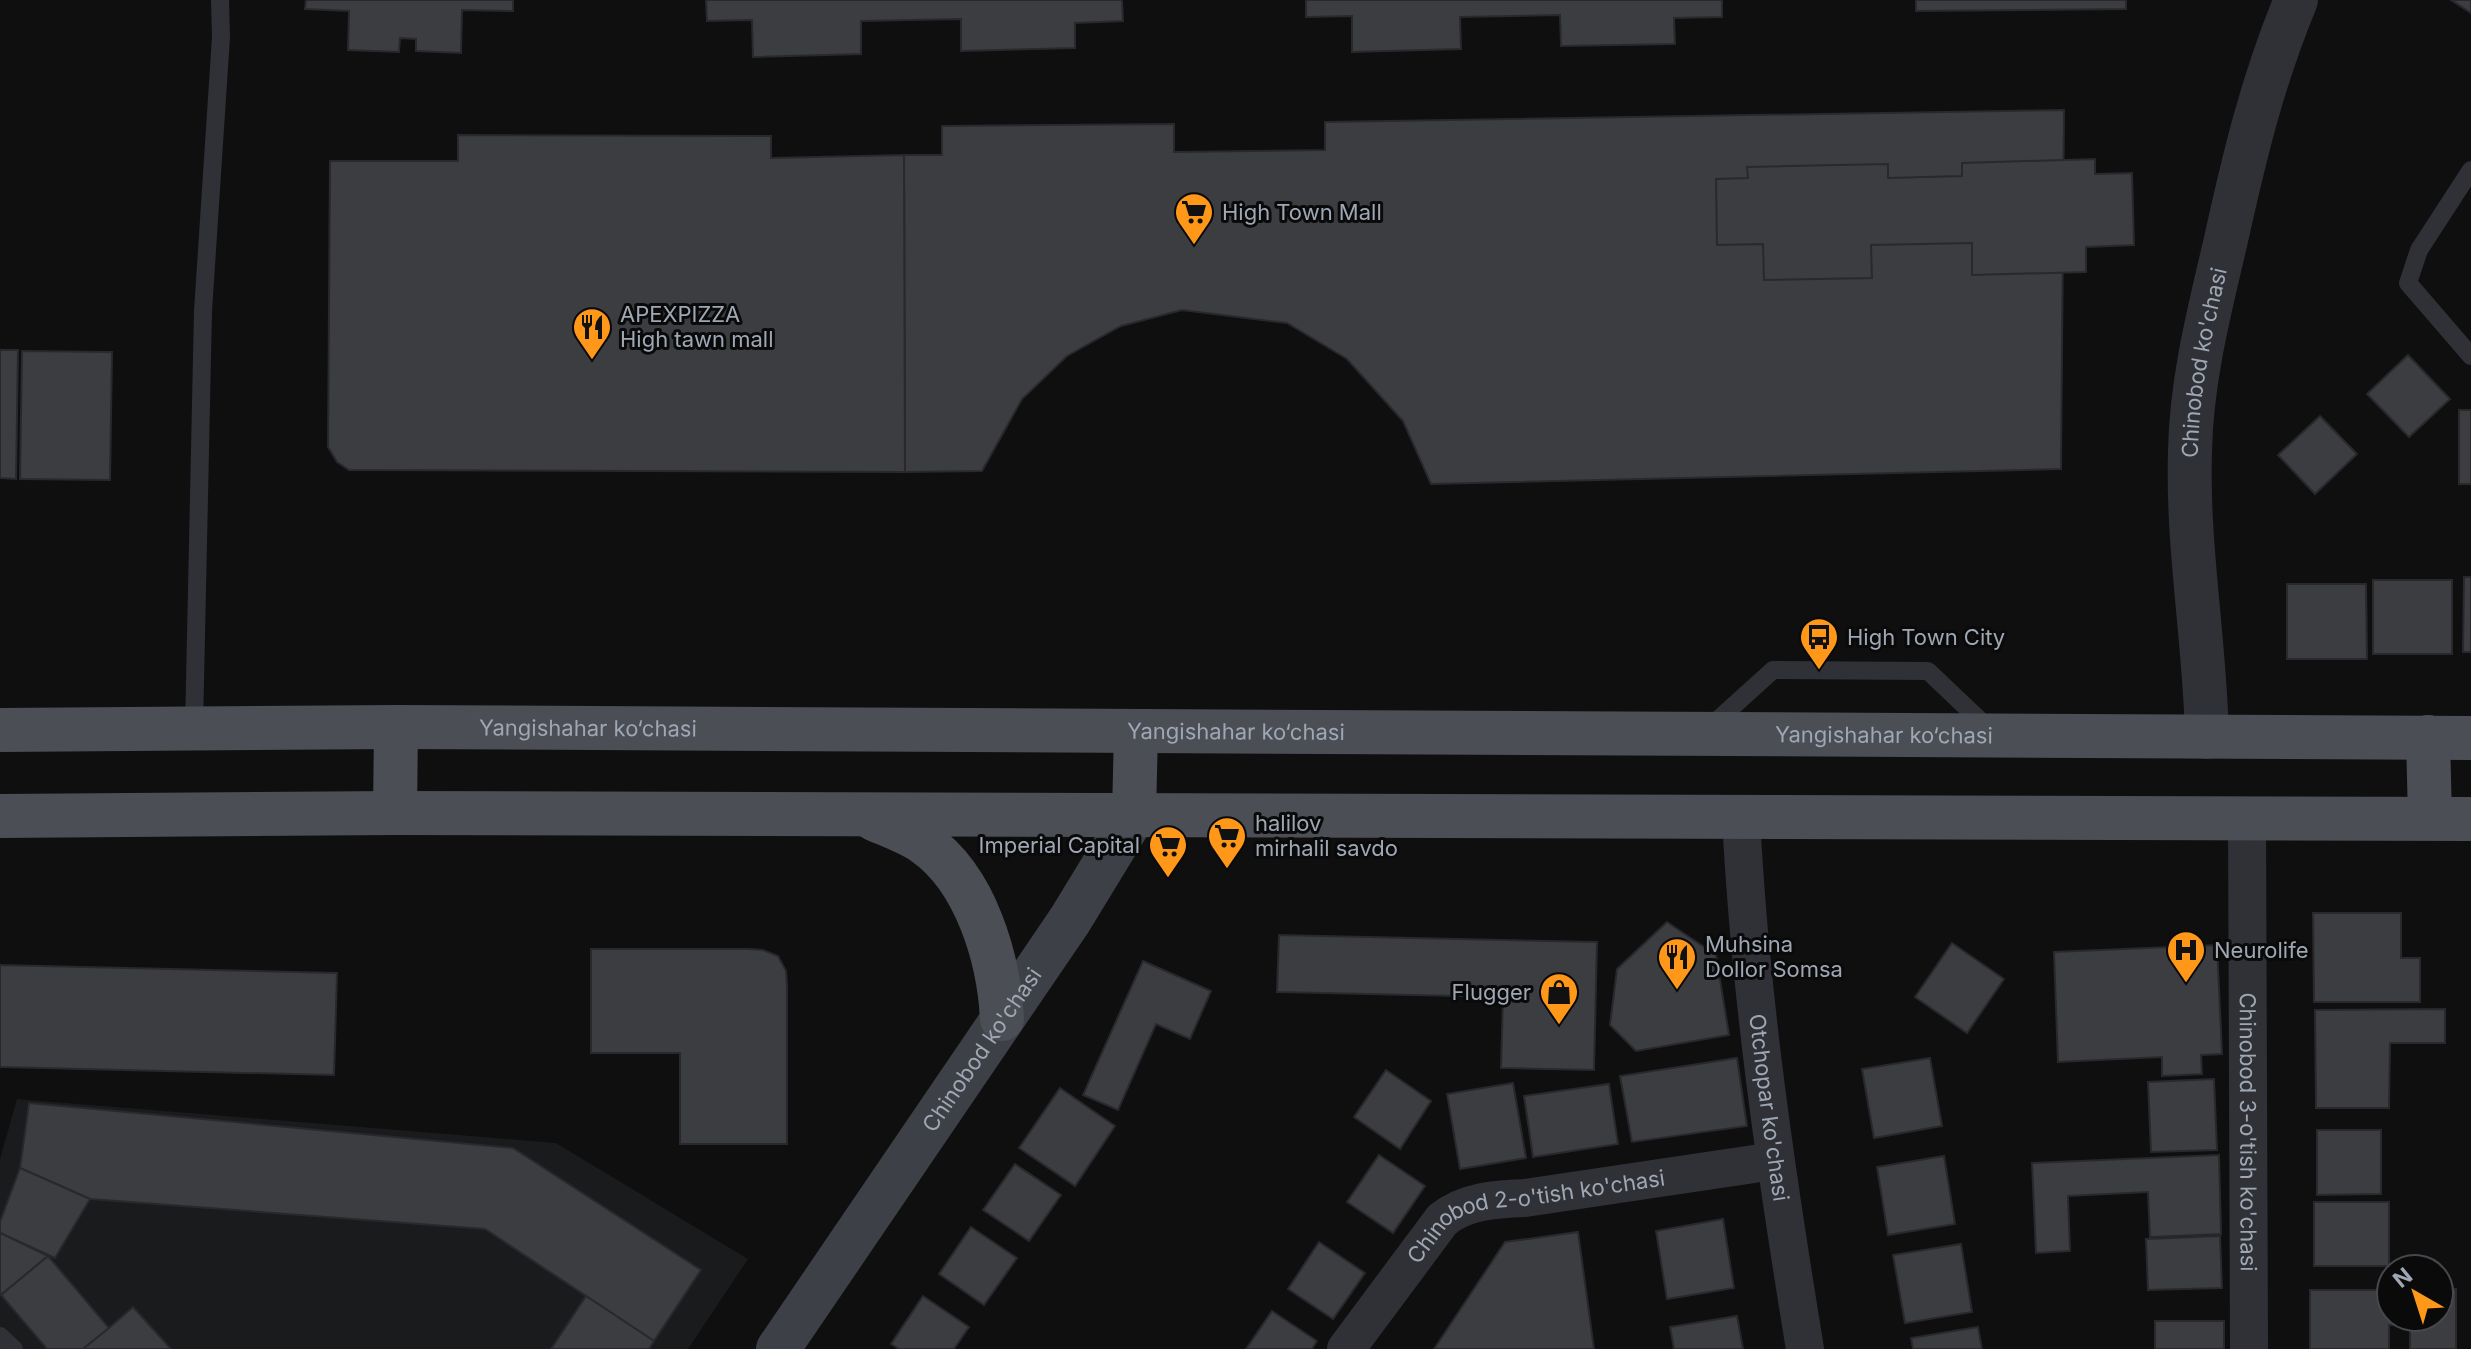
<svg xmlns="http://www.w3.org/2000/svg" width="2471" height="1349" font-family="Inter,sans-serif">
<style>
.built{fill:#1a1b1d}
.building{fill:#3b3d41;stroke:#29292d;stroke-width:2}
.lines{fill:none;stroke-linecap:round;stroke-linejoin:round}
.service{stroke:#2f3136;stroke-width:18}
.minor{stroke:#2f3136;stroke-width:38}
.tertiary{stroke:#2f3136;stroke-width:44}
.secondary{stroke:#3d4046;stroke-width:44}
.primary{stroke:#4b4e55;stroke-width:44}
.labels{text-anchor:middle;dominant-baseline:central;stroke-width:6;stroke-linejoin:round;paint-order:stroke}
.poi-label{font-size:22px;fill:#9ea7b3;stroke:#0a0a0b;text-anchor:start}
.street-label{font-size:22px;fill:#9ea7b3;stroke:#0a0a0b}
</style>
<rect width="100%" height="100%" fill="#0f0f10"/>
<polygon class="built" points="17,1099 556,1143 748,1259 688,1349 0,1349 0,1159"/>
<g class="building">
<polygon points="306,0 513,0 513,11 462,10 461,53 416,51 416,39 400,38 399,52 348,50 349,11 305,9"/>
<polygon points="706,0 1122,0 1123,21 1075,23 1075,48 961,51 961,19 861,21 861,54 753,57 752,20 707,21"/>
<polygon points="1306,0 1722,0 1722,17 1674,18 1675,44 1561,46 1560,15 1460,17 1461,49 1352,52 1352,16 1306,17"/>
<polygon points="1916,0 2126,0 2126,9 1916,11"/>
<polygon points="2451,0 2471,0 2471,13"/>
<polygon points="2064,110 2061,469 1431,484 1403,421 1347,359 1287,323 1182,310 1121,326 1067,356 1022,399 982,471 905,472 904,155 942,155 942,126 1174,124 1174,152 1325,150 1325,122"/>
<polygon points="458,135 771,136 771,158 904,155 905,472 349,470 337,462 328,447 330,161 458,161"/>
<polygon points="2095,159 2095,174 2132,173 2134,245 2086,247 2086,272 1972,275 1972,243 1871,245 1872,278 1764,280 1763,244 1717,245 1716,179 1748,178 1747,167 1888,164 1888,178 1962,176 1962,163"/>
<polygon points="0,350 18,350 16,479 0,478"/>
<polygon points="22,351 112,352 110,480 20,479"/>
<polygon points="2408,355 2450,399 2409,437 2367,394"/>
<rect x="2459" y="410" width="12" height="74"/>
<polygon points="2320,416 2357,454 2315,494 2278,455"/>
<polygon points="2464,577 2471,577 2471,652 2463,652"/>
<rect x="2373" y="580" width="79" height="74"/>
<polygon points="2287,584 2366,584 2367,659 2287,659"/>
<polygon points="2313,913 2401,913 2401,958 2420,958 2420,1002 2314,1002"/>
<polygon points="1667,922 1716,955 1729,1035 1636,1051 1610,1025 1617,969"/>
<polygon points="1279,935 1597,942 1594,1070 1501,1068 1503,997 1277,992"/>
<polygon points="1952,943 2004,979 1967,1033 1915,997"/>
<polygon points="2217,945 2222,1054 2201,1055 2202,1074 2162,1076 2162,1057 2058,1062 2054,952"/>
<polygon points="591,949 748,949 763,950 778,956 786,971 787,986 787,1144 680,1144 680,1053 591,1053"/>
<polygon points="1143,961 1211,991 1190,1039 1156,1024 1118,1110 1083,1095"/>
<polygon points="0,965 337,973 334,1075 0,1067"/>
<polygon points="2445,1009 2445,1043 2390,1043 2389,1108 2316,1108 2315,1010"/>
<polygon points="1737,1058 1747,1126 1632,1142 1620,1076"/>
<polygon points="1930,1058 1942,1126 1874,1138 1862,1069"/>
<polygon points="1386,1070 1431,1101 1400,1149 1354,1117"/>
<polygon points="2214,1079 2217,1150 2151,1152 2148,1082"/>
<polygon points="1513,1083 1526,1158 1460,1169 1447,1094"/>
<polygon points="1609,1084 1618,1144 1533,1157 1524,1096"/>
<polygon points="1060,1088 1115,1126 1075,1186 1019,1148"/>
<polygon points="29,1103 513,1148 701,1270 654,1341 485,1229 90,1199 20,1168"/>
<polygon points="2317,1130 2381,1130 2381,1194 2317,1195"/>
<polygon points="1379,1155 1425,1186 1393,1233 1347,1202"/>
<polygon points="2219,1155 2221,1234 2150,1237 2148,1192 2068,1196 2070,1251 2036,1253 2032,1163"/>
<polygon points="1944,1156 1955,1224 1888,1235 1877,1167"/>
<polygon points="1015,1164 1061,1195 1029,1241 983,1210"/>
<polygon points="20,1168 90,1199 55,1258 0,1233 0,1222"/>
<rect x="2314" y="1202" width="75" height="64"/>
<polygon points="1723,1219 1734,1288 1667,1299 1656,1231"/>
<polygon points="971,1227 1017,1258 984,1305 939,1274"/>
<polygon points="1578,1232 1594,1349 1434,1349 1505,1242"/>
<polygon points="0,1233 48,1256 1,1295 0,1294"/>
<polygon points="2220,1236 2222,1288 2148,1290 2146,1239"/>
<polygon points="1319,1242 1365,1273 1333,1319 1288,1289"/>
<polygon points="1961,1244 1972,1312 1905,1323 1893,1255"/>
<polygon points="48,1256 109,1328 83,1349 47,1349 1,1295"/>
<polygon points="2439,1289 2456,1289 2456,1349 2410,1349 2410,1325 2389,1325 2389,1349 2310,1349 2310,1290 2391,1290 2391,1317 2439,1317"/>
<polygon points="586,1296 654,1341 649,1349 551,1349"/>
<polygon points="923,1296 969,1327 954,1349 899,1349 891,1344"/>
<polygon points="133,1307 171,1349 83,1349 109,1328"/>
<polygon points="1272,1311 1317,1341 1312,1349 1246,1349"/>
<polygon points="1737,1316 1743,1349 1674,1349 1670,1327"/>
<rect x="2155" y="1321" width="69" height="28"/>
<polygon points="1978,1327 1982,1349 1913,1349 1911,1338"/>
</g>
<g class="lines">
<g class="service">
<polyline points="2471,170 2419,250 2408,283 2471,356"/>
<polyline points="1710,727 1773,670 1928,671 1988,728"/>
<polyline points="194,728 203,311 221,37 220,0"/>
<polyline points="0,1336 14,1349"/>
</g>
<g class="minor">
<path id="s1" d="M 1741,817 C 1750,996 1776,1172 1805,1349"/>
<path id="s2" d="M 2247,818 L 2249,1349"/>
<path id="s3" d="M 1346,1349 L 1442,1220 C 1464,1201 1496,1199 1525,1198 L 1774,1161"/>
</g>
<path class="tertiary" id="s4" d="M 2207,737 C 2205,642 2187,547 2190,452 C 2191,382 2209,312 2225,244 C 2244,158 2262,82 2296,0"/>
<path class="secondary" id="s5" d="M 778,1349 L 1070,920 L 1134,815"/>
<g class="primary">
<path id="s6" d="M 0,730 L 396,727 L 2471,738"/>
<polyline points="2428,737 2430,818"/>
<polyline points="395,813 396,727"/>
<polyline points="1134,815 1136,731"/>
<polyline points="0,816 395,813 2471,819"/>
<path d="M 874,819 C 890,826 910,833 924,843 C 976,879 999,959 1002,1019"/>
</g>
</g>
<defs>
<symbol id="supermarket-pin" viewBox="-11 -11 22 30"><path d="M0 17L-7.5 6A9.5 9.5 0 1 1 7.5 6Z" fill="#ff9718" stroke="#0a0a0b"/><path d="M-6-5.5h2.5l.6 2H6L4.5 2H-2.5L-4.4-4H-6ZM-1.5 3.2a1.3 1.3 0 1 0 .1 0ZM3 3.2a1.3 1.3 0 1 0 .1 0Z" fill="#111"/></symbol>
<symbol id="restaurant-pin" viewBox="-11 -11 22 30"><path d="M0 17L-7.5 6A9.5 9.5 0 1 1 7.5 6Z" fill="#ff9718" stroke="#0a0a0b"/><path d="M-5-6h1v4h1v-4h1v4h1v-4h1v5L-1.5 .5V6h-2V.5L-5-1ZM5-6V6H3V1.5H1.5Q1.5-4 5-6Z" fill="#111"/></symbol>
<symbol id="bus-pin" viewBox="-11 -11 22 30"><path d="M0 17L-7.5 6A9.5 9.5 0 1 1 7.5 6Z" fill="#ff9718" stroke="#0a0a0b"/><path d="M-5-6H5V4H4V6H2V4H-2V6H-4V4H-5ZM-3.5-4V0h7V-4ZM-3.5 1.2v1.5H-2V1.2ZM2 1.2v1.5H3.5V1.2Z" fill="#111"/></symbol>
<symbol id="hospital-pin" viewBox="-11 -11 22 30"><path d="M0 17L-7.5 6A9.5 9.5 0 1 1 7.5 6Z" fill="#ff9718" stroke="#0a0a0b"/><path d="M-5-5h3v3.5h4V-5h3V5h-3V1.5h-4V5h-3Z" fill="#111"/></symbol>
<symbol id="shop-pin" viewBox="-11 -11 22 30"><path d="M0 17L-7.5 6A9.5 9.5 0 1 1 7.5 6Z" fill="#ff9718" stroke="#0a0a0b"/><path d="M-5-2.5h2.3a2.7 3.5 0 0 1 5.4 0H5L5.5 6h-11ZM-1.5-2.5h3a1.5 2.3 0 0 0-3 0Z" fill="#111"/></symbol>
</defs>
<g fill-rule="evenodd">
<use href="#supermarket-pin" x="1172" y="190" width="44" height="60"/>
<use href="#restaurant-pin" x="570" y="305" width="44" height="60"/>
<use href="#bus-pin" x="1797" y="615" width="44" height="60"/>
<use href="#supermarket-pin" x="1205" y="814" width="44" height="60"/>
<use href="#supermarket-pin" x="1146" y="823" width="44" height="60"/>
<use href="#hospital-pin" x="2164" y="928" width="44" height="60"/>
<use href="#restaurant-pin" x="1655" y="935" width="44" height="60"/>
<use href="#shop-pin" x="1537" y="970" width="44" height="60"/>
</g>
<g class="labels">
<g class="poi-label">
<text x="1222" y="212">High Town Mall</text>
<text x="620" y="314">APEXPIZZA<tspan x="620" dy="25">High tawn mall</tspan></text>
<text x="1847" y="637">High Town City</text>
<text x="1255" y="823">halilov<tspan x="1255" dy="25">mirhalil savdo</tspan></text>
<text x="1140" y="845" text-anchor="end">Imperial Capital</text>
<text x="1705" y="944">Muhsina<tspan x="1705" dy="25">Dollor Somsa</tspan></text>
<text x="2214" y="950">Neurolife</text>
<text x="1531" y="992" text-anchor="end">Flugger</text>
</g>
<g class="street-label">
<text stroke="none"><textPath href="#s4" startOffset="376">Chinobod ko'chasi</textPath></text>
<text stroke="none"><textPath href="#s6" startOffset="588">Yangishahar ko‘chasi</textPath></text>
<text stroke="none"><textPath href="#s6" startOffset="1236">Yangishahar ko‘chasi</textPath></text>
<text stroke="none"><textPath href="#s6" startOffset="1884">Yangishahar ko‘chasi</textPath></text>
<text stroke="none"><textPath href="#s5" startOffset="362">Chinobod ko'chasi</textPath></text>
<text stroke="none"><textPath href="#s1" startOffset="292">Otchopar ko'chasi</textPath></text>
<text stroke="none"><textPath href="#s2" startOffset="314">Chinobod 3-o'tish ko'chasi</textPath></text>
<text stroke="none"><textPath href="#s3" startOffset="250">Chinobod 2-o'tish ko'chasi</textPath></text>
</g>
</g>
<g transform="translate(2415 1293) rotate(321)"><circle r="38" fill="#0a0a0b" stroke="#45494e" stroke-width="2"/>
<path d="M0-6L14 30L0 20L-14 30Z" fill="#ff9718"/>
<text y="-12" font-size="22" font-weight="bold" text-anchor="middle" fill="#9ea7b3">N</text>
</g>
</svg>
